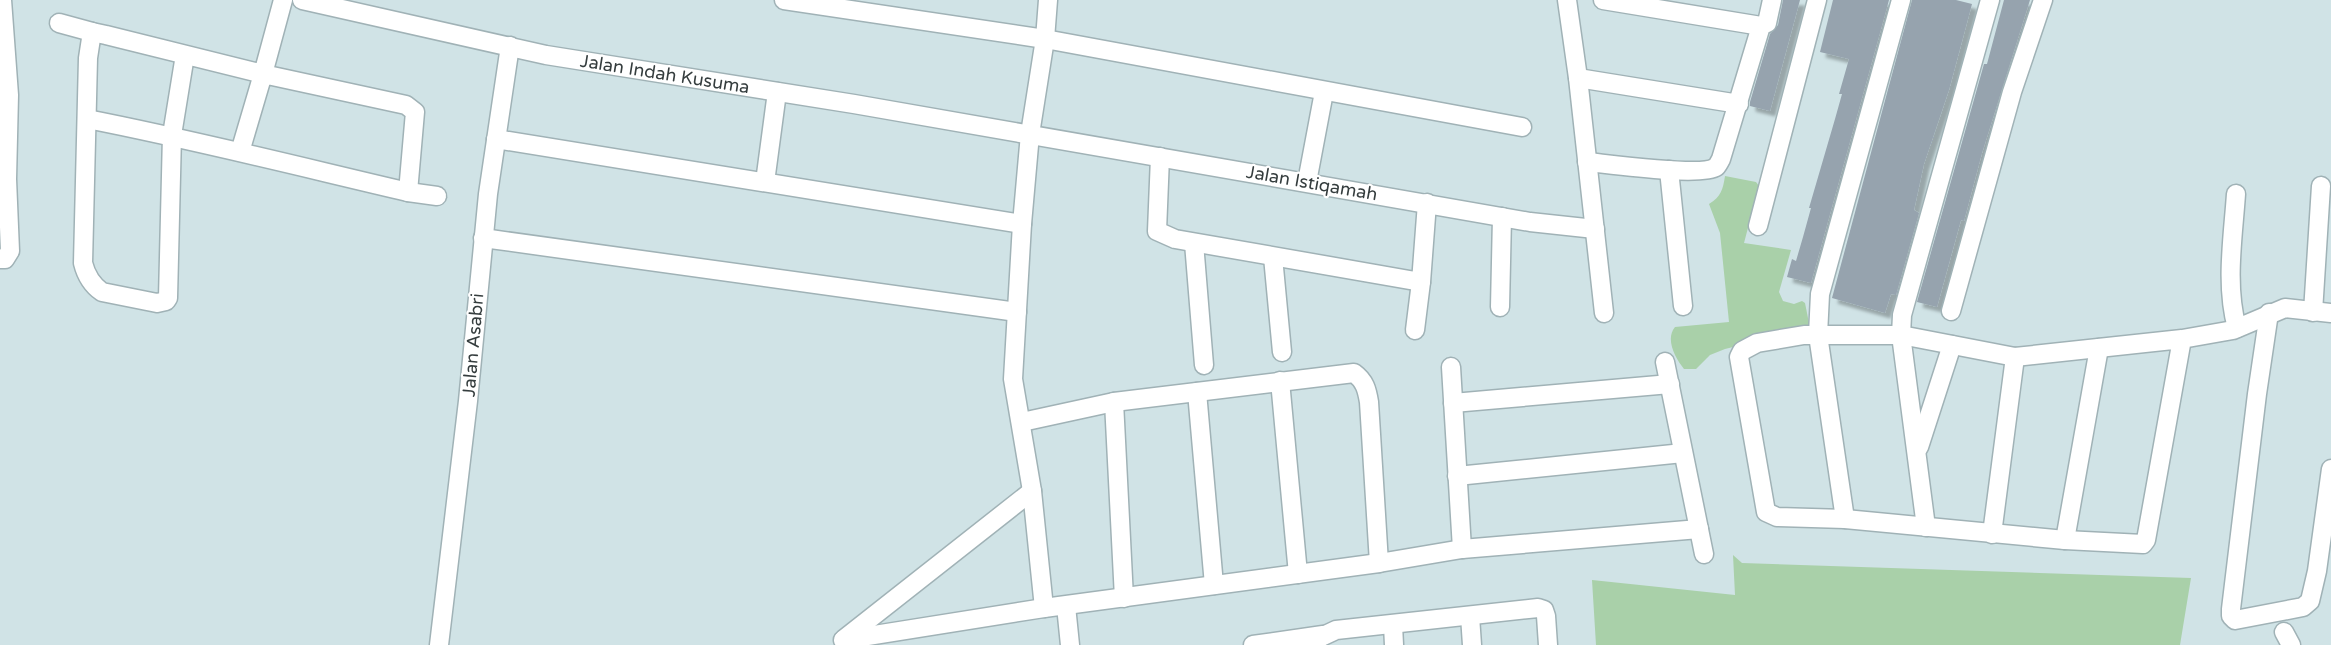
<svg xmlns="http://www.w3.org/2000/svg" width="2331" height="645" font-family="'Varela Round',sans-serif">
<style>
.green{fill:#a9d0a9}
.building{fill:#96a3ae;filter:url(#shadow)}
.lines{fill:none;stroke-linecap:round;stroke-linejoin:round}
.minor-casing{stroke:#a0b2b6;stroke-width:21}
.minor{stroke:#fff;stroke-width:18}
.labels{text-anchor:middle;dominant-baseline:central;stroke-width:4.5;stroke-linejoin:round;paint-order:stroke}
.street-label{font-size:18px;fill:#353d3e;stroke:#fff}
</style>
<defs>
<filter id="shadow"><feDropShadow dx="5.5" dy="5.5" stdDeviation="1.5" flood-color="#0004"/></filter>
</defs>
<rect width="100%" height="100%" fill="#d0e3e6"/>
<g class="green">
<path d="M 1725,176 L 1756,182 L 1759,186 L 1744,243 L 1791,250 L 1779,292 L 1783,301 L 1794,304 L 1802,301 L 1805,303 L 1810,328 L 1725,349 L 1710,355 L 1696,369 L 1684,369 C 1675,358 1665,339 1675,327 L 1729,322 L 1720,233 L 1709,204 C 1721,197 1723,189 1725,176 Z"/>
<polygon points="1733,555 1742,563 2191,578 2180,645 1596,645 1592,580 1735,595"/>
</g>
<g class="building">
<polygon points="1783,0 1800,0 1770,111 1750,106 1750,102 1770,34 1778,25"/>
<polygon points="1833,0 1889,0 1811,283 1787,277 1792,259 1796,261 1803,237 1811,208 1809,208 1835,119 1842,94 1839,94 1849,59 1820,52"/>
<polygon points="1912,0 1956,0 1972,4 1949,90 1924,164 1914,210 1919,213 1896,295 1891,294 1885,313 1832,298"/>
<polygon points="2004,0 2030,0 1982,153 1964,221 1961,220 1937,307 1917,302 1984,64 1987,64"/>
</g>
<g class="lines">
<defs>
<g id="minor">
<polyline points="302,0 546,55 854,104 1530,222 1595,229"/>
<polyline points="784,0 1045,39 1522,127"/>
<polyline points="1567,0 1578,78 1604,313"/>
<polyline points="1603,0 1761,26"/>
<polyline points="59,23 92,32"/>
<path d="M 185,55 L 172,135 L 168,298 L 166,301 L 157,303 L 102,292 C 92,285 86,275 83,263 L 88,58 L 92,32 L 106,35 L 263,74 L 283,0"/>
<polyline points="1578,78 1739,104"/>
<path d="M 87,119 C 195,140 301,167 408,192 L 415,112 L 406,105 L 263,74 L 240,152"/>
<polyline points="496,139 1022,224"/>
<polyline points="1160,157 1157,231 1175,239 1421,282 1427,203"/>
<path d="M 1587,162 C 1608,164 1702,177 1716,167 C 1717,166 1720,161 1721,159 L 1761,26 L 1767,23 L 1772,0"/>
<polyline points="1669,170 1683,306"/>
<polyline points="765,182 777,92"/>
<polyline points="1307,182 1324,92"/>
<polyline points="408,192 437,196"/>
<path d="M 2236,194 C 2233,238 2225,285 2237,328"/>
<polyline points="1758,226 1817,0"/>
<polyline points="483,238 1017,312"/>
<polyline points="1194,243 1204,365"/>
<polyline points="1273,257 1282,352"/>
<polyline points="0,259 5,259 10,251 7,179 9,95 2,0"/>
<polyline points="1500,307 1502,217"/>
<polyline points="1951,311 2012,92 2043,0"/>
<polyline points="2313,312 2321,186"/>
<polyline points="2269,313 2257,394 2231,609 2231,616 2235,620 2303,607 2310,601 2317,571 2331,469"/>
<polyline points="1415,330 1421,282"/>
<polyline points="2182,339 2146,540 2143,544 2065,540 1845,519 1777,517 1766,512 1739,357 1742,351 1757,343 1804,335 1901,335 2015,357 2182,339 2233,330 2285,308 2331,313"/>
<polyline points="1665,362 1704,554"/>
<polyline points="1451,367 1462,549"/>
<polyline points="1280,381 1298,574"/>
<polyline points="1197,392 1214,585"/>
<polyline points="1114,402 1124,598"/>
<polyline points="1453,403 1670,384"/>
<path d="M 1022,422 L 1114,402 L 1354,373 C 1365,381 1367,390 1369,402 L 1379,563"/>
<polyline points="1919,447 1952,345"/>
<polyline points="1457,476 1683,453"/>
<polyline points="1845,519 1818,335 1820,294 1901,0"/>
<polyline points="1926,527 1901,335 1902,315 1990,0"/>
<polyline points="1992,534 2015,357"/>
<polyline points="2065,540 2099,348"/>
<polyline points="1066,606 1070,645"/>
<polyline points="1044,608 1032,491 1013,379 1022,224 1030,134 1045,39 1048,0"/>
<polyline points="1470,616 1472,645"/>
<polyline points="1393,625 1394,645"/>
<polyline points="2284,632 2291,645"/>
<polyline points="844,639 1032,491"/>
<polyline points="843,640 1044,608 1379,563 1462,549 1699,529"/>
<polyline points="439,645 468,401 488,194 510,46"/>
<polyline points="1253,645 1323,635"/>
<polyline points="1316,645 1319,638 1336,630 1538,608 1544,610 1546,616 1548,645"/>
</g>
</defs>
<use href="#minor" class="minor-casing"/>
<use href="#minor" class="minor"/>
</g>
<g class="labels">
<g class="street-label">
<text transform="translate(665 74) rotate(9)">Jalan Indah Kusuma</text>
<text transform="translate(1312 183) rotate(10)">Jalan Istiqamah</text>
<text transform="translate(473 345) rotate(-85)">Jalan Asabri</text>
</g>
</g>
</svg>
